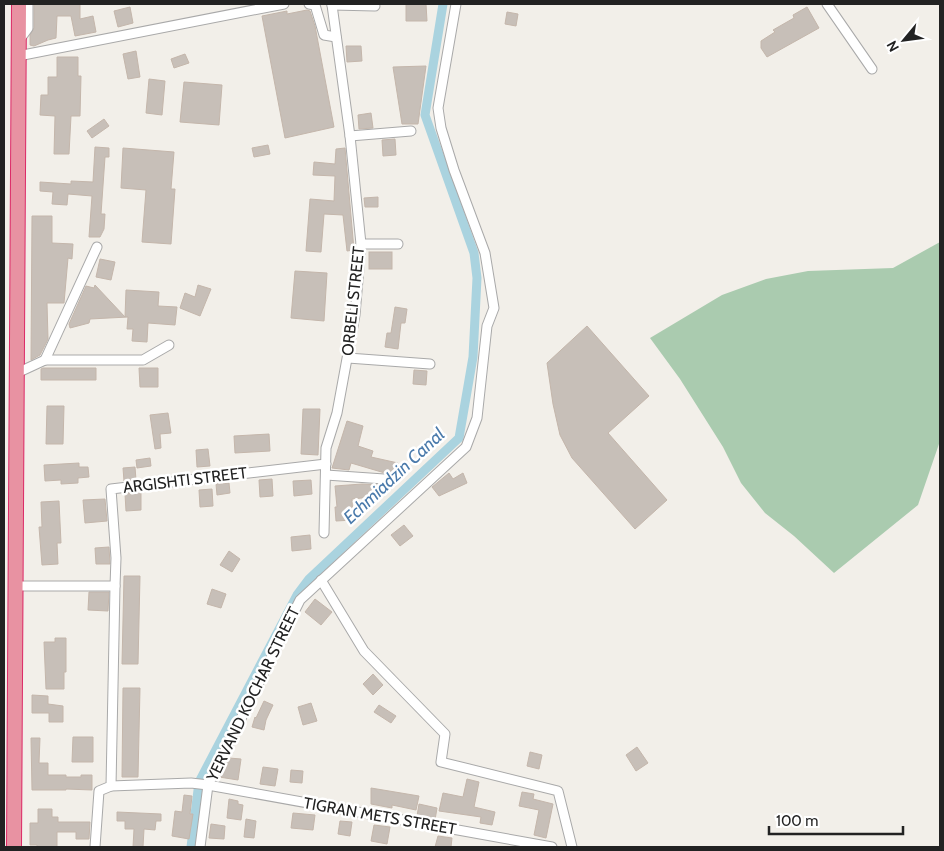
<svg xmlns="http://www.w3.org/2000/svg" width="944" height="851" font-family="Cabin,sans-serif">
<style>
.cemetery{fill:#aacbaf}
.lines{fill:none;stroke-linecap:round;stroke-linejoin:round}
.canal{stroke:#aad3df;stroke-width:9}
.building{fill:#c7bfb8;stroke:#c4b6ab}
.minor-casing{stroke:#a9a9a9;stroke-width:11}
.highway-casing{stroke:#dc2a67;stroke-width:16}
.minor{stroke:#fff;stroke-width:9}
.highway{stroke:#e892a2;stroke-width:14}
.labels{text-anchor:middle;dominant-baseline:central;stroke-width:5;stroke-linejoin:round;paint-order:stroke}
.street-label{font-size:16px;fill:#222;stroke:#fff}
.water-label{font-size:18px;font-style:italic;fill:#4a7aab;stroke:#fff}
</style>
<rect width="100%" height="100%" fill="#f2efe9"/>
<polygon class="cemetery" points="940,242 940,441 918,505 834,573 794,536 765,513 741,483 723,447 680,379 650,338 722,295 766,279 808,271 893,268"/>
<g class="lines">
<polyline class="canal" points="191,847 199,782 297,595 309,579 459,438 473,357 477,278 474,253 425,115 443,4"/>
</g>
<g class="building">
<polygon points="34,4 80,4 80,19 93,16 96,32 75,36 71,16 57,16 56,38 48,40 34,46 30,45 30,35 34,28"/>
<polygon points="406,4 426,4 427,21 406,21"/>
<polygon points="130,7 133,23 118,27 114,11"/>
<polygon points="807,7 819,28 767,57 761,48 761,41 775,32 773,30 794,18 793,15"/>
<polygon points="307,10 310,11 315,26 334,127 285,138 262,16 287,11 287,14"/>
<polygon points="507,12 518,14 516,26 505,24"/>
<polygon points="346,46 361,46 362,61 347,62"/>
<polygon points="136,51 140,77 128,79 123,54"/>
<polygon points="185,54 189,63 174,68 171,59"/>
<polygon points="57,57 78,57 78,76 81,76 80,116 71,116 69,154 54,154 55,116 40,115 41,95 48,95 48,77 57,77"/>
<polygon points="426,66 418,124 402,124 393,67"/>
<polygon points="149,79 165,81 162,115 146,113"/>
<polygon points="184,82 222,85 219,125 180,122"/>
<polygon points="371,113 373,128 359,129 358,115"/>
<polygon points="104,119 109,126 92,138 87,131"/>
<polygon points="395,139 396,155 383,156 382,140"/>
<polygon points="268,145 270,154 254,157 252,148"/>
<polygon points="95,147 109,148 109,157 105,157 101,214 105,214 104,229 100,237 89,237 92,196 68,194 67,205 52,204 53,192 40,191 40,182 71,184 71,181 93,182"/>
<polygon points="123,148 174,152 171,189 175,189 171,244 142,242 146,190 121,188"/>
<polygon points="345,148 354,250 347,251 343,215 324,214 321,252 306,251 310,199 334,201 335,176 313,175 314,162 335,164 336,149"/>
<polygon points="378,197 378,207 365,207 364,198"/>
<polygon points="32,216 52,216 52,243 73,244 72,259 68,258 64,303 47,303 48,339 40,355 31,360"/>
<rect x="369" y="252" width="23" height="17"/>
<polygon points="100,259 115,262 111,280 96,277"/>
<polygon points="295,271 327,273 324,321 291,318"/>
<polygon points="95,285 125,317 126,290 159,292 158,306 177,307 175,325 148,323 147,342 132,341 133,329 127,329 128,317 90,319 89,323 70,328 69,324 86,286 94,288"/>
<polygon points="198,285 211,289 200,316 180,308 185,293 195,297"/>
<polygon points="395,307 407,309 405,323 401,323 398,349 385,347 387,333 391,333"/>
<polygon points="587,326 649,396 608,433 667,500 635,529 572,458 560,435 553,404 547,363"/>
<polygon points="43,368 96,368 96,380 41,380 41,369"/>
<polygon points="139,368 158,368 158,387 140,387"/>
<polygon points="414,370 427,371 426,385 413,384"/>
<polygon points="47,406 64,406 63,444 46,444"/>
<polygon points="303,409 320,409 318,455 301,454"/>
<polygon points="168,413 171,433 160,434 161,448 155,449 150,415"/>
<polygon points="347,421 363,426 358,446 373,451 371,457 398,463 395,476 351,463 349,470 332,468"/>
<polygon points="269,434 270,451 235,453 234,436"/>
<polygon points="208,449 210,466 197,467 196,450"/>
<polygon points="150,458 151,466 137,468 136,460"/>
<polygon points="79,463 79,467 88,467 89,477 78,478 78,483 61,484 61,480 45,481 44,465"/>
<polygon points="135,467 136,480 124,481 123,468"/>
<polygon points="449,473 453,479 463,473 467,483 439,496 432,487"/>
<polygon points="272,479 273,496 260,497 259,480"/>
<polygon points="311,480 312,494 294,496 293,481"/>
<polygon points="229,483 230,493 217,495 216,484"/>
<polygon points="362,484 380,485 381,496 352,499 353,520 336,521 335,507 337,507 335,486"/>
<polygon points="212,489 213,506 200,507 199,490"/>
<polygon points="141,492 141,510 126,511 125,494"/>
<polygon points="105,499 107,521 85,523 83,500"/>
<polygon points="59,501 61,543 57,543 58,564 42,565 39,527 42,527 41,502"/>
<polygon points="404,525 413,536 400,546 391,535"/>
<polygon points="310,535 311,549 292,551 291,537"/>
<polygon points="109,547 110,564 96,564 95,548"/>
<polygon points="229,551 240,559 232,572 220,565"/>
<polygon points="124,576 140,576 138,664 122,664"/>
<polygon points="212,589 226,594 221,608 207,604"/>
<polygon points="89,592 109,592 108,611 88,610"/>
<polygon points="315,599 332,612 321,625 305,612"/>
<polygon points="55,638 66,638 66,672 64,672 64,689 46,689 44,642 55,642"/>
<polygon points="373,674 383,685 373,695 363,684"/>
<polygon points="123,688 140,688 138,777 122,777"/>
<polygon points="32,695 48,696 48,704 63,706 63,722 49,722 49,713 32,713"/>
<polygon points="264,701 273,705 266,720 264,730 252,727 255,717 256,718"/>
<polygon points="311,703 317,721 303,725 298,707"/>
<polygon points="379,705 396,716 391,723 374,712"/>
<polygon points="73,737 93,737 93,762 72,762"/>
<polygon points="31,738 40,738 39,763 48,763 48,775 66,775 66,777 81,777 81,775 92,775 92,790 66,789 66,790 32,790"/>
<polygon points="637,747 648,763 636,771 626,755"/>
<polygon points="530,752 542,755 539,769 527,766"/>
<polygon points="229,758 241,759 238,780 219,777"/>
<polygon points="263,767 278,769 275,786 260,784"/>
<polygon points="291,770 303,771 302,783 290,782"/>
<polygon points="467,779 479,782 474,807 495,812 492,825 480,823 481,817 439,811 443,793 463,797"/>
<polygon points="371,788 419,796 416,810 392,805 392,808 371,804"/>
<polygon points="522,792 534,794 533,799 553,804 546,838 534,835 539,810 519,806"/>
<polygon points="184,795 192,796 190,814 193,814 189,839 172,836 175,811 182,812"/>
<polygon points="229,799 238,801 238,804 243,805 241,820 227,818"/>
<polygon points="419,804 437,808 435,820 417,816"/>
<polygon points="38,809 52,809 52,817 58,817 58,822 90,822 89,839 76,839 76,832 57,832 57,847 37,847 37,845 30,845 30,823 38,823"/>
<polygon points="117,812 161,814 161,821 156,821 155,830 144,829 143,847 133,847 134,829 125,829 125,821 117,821"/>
<polygon points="293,813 315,815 313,830 291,828"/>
<polygon points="246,819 256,821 254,838 244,837"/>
<polygon points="340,821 352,822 350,836 338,834"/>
<polygon points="211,824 225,826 224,839 209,838"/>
<polygon points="374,825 390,827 387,844 371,841"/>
<polygon points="438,836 452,838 451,847 435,847"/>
</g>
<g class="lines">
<defs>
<g id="minor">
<polyline points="309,4 315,5 324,35 336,37"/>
<polyline points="827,4 872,69"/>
<polyline points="332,5 375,6"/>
<polyline points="20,39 28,28 28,4"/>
<polyline points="18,56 284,4"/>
<polyline points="350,136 411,131"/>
<polyline points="361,244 398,244"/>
<polyline points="348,358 430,364"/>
<polyline points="45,360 97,247"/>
<polyline points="17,373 45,360 143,360 169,345"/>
<polyline points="326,475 384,479"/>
<polyline points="324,533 326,448 337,413 355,315 361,244 350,136 332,5"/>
<polyline points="321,580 364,651 445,734 441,762 558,791 572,847"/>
<polyline points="16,586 115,586 111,786 99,791 95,847"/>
<polyline points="115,586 116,558 111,489 326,464"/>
<polyline points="111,786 191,783 208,785 552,847"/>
<polyline points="200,847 208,785 300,600 466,447 477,418 487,326 494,308 485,253 454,170 441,128 438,108 456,4"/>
</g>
<polyline id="highway" points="14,847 19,4"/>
</defs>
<use href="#minor" class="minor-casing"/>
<use href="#highway" class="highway-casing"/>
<use href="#minor" class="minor"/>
<use href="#highway" class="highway"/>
</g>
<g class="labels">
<g class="street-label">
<text transform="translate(353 301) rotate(-84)">ORBELI STREET</text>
<text transform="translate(185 480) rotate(-7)">ARGISHTI STREET</text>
<text transform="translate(253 694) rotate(-64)">YERVAND KOCHAR STREET</text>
<text transform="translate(380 816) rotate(10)">TIGRAN METS STREET</text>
</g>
<g class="water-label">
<text transform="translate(394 476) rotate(-43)">Echmiadzin Canal</text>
</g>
</g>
<rect width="944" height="851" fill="none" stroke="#222222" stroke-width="10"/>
<g transform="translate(904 40) rotate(241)" stroke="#ffffff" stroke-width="4" paint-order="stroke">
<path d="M0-4L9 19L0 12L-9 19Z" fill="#222222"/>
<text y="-8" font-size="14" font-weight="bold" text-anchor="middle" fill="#222222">N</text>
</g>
<path d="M769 826v8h134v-8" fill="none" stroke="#222222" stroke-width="2.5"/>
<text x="776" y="826" font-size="15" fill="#222222" stroke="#ffffff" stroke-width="4" paint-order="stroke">100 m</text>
</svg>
